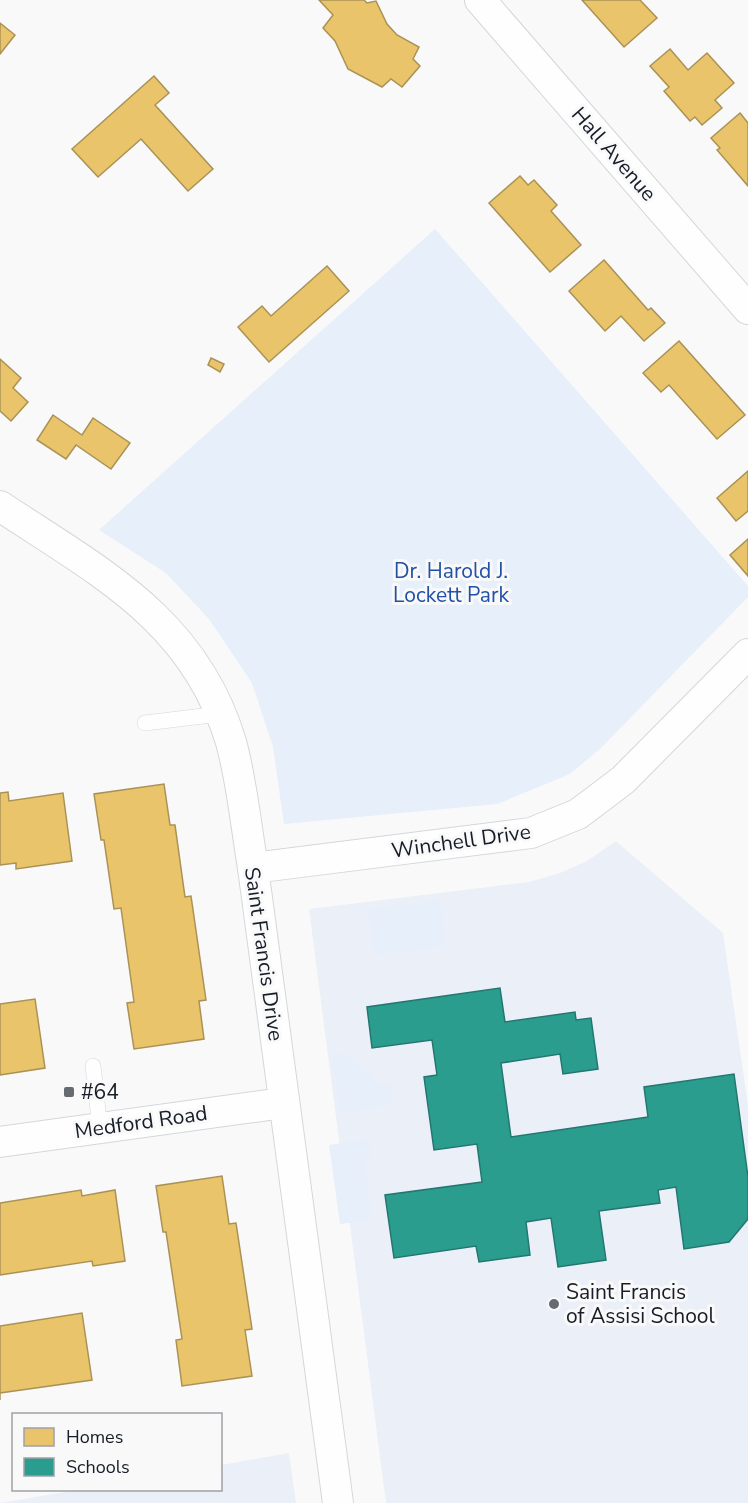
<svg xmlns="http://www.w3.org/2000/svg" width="748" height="1503" font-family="'Nunito Sans',sans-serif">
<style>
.built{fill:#ebf0f8}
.green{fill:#e7effa}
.homes{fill:#e9c46a;stroke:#aa9256;stroke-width:1.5}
.schools{fill:#2a9d8f;stroke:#247770;stroke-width:1.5}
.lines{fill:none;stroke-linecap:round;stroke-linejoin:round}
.lane-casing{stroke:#d3d7dc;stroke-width:16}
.street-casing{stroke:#d3d7dc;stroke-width:32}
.lane{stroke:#fefefe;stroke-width:15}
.street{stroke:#fefefe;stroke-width:30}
.poi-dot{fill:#666a71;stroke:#f9f9f9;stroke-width:2}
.labels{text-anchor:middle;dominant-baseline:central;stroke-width:6;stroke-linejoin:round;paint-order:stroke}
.street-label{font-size:21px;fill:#171d28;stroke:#f9f9f9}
.park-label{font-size:21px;fill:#2150a7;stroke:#f9f9f9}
.poi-label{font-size:21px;fill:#171d28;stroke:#f9f9f9;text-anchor:start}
</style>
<rect width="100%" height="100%" fill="#f9f9f9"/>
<g class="built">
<polygon points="616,841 723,933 748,1105 748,1503 386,1503 309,909 529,882 560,873 587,861"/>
<polygon points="289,1453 296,1503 0,1503 77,1490 220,1490 221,1465"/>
</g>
<g class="green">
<polygon points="435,229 748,586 748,597 601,748 570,774 497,804 284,824 273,747 252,683 209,619 166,573 99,530"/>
<polygon points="440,900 446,946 374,955 368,909"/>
<polygon points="345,1052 381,1085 391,1083 394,1097 384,1106 341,1114 330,1055"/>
<polygon points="369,1139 371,1157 364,1158 372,1220 340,1224 329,1145"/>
</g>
<g class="homes">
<polygon points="319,0 364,0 367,3 376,1 387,24 397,35 419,47 413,59 420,66 402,87 391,79 382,87 348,69 335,41 323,28 333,15"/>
<polygon points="582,0 640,0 657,18 624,47"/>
<polygon points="0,23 15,35 0,54"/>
<polygon points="670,49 688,70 707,53 734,83 715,100 722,108 702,125 695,117 690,121 664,91 669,87 650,66"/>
<polygon points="154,76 169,93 155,105 213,169 188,191 141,139 98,177 72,149"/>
<polygon points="740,113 748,123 748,186 717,150 720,148 711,138"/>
<polygon points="520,176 528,185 534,180 557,205 551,211 581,245 550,272 489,203"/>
<polygon points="604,260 648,310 651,308 665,323 644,341 621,316 605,331 569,291"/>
<polygon points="327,266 349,291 269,362 238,327 262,306 271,316"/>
<polygon points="679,341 745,415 717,439 669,385 661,392 643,373"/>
<polygon points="211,358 224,364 220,372 208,365"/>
<polygon points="0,359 21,378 13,388 28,402 11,421 0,411"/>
<polygon points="53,415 82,435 93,418 130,443 111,469 76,445 66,459 37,440"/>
<polygon points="748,471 748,511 736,521 717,498"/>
<polygon points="748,539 748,576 730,555"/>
<polygon points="164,784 170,825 175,825 185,897 191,896 206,1000 199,1001 204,1039 134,1049 127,1003 134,1002 121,908 114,909 104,840 101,840 94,794"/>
<polygon points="8,792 9,801 63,793 72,861 16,869 16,863 0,865 0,793"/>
<polygon points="35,999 45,1068 0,1075 0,1004"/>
<polygon points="222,1176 229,1224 236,1223 252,1329 245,1330 252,1376 182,1386 176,1340 182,1339 166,1232 163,1232 156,1186"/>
<polygon points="81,1190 82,1196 115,1190 125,1261 93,1266 92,1261 0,1275 0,1203"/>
<polygon points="82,1313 92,1380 0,1393 0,1400 0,1326"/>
</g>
<polygon class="schools" points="500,988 505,1022 575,1012 576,1020 591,1018 598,1069 563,1074 560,1054 501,1063 511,1137 648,1117 644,1087 734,1074 748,1177 748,1219 729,1242 684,1249 676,1187 658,1190 660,1203 599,1211 606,1260 558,1267 551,1218 526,1222 530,1255 479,1262 476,1246 394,1258 385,1195 482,1182 477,1144 434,1150 424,1077 437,1075 432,1040 372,1048 367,1007"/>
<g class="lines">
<defs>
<g id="lane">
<polyline points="145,723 220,714"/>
<polyline points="93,1066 100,1128"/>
</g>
<g id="street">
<polyline points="480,0 748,309"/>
<path d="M 0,506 C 99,572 194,619 231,742 C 242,782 246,826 253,868 L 338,1503"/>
<polyline points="253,868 531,833 578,814 623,780 748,654"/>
<polyline points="0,1142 283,1103"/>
</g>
</defs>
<use href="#lane" class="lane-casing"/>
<use href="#street" class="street-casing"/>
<use href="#lane" class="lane"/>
<use href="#street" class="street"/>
</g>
<g class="poi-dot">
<rect x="63" y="1086" width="12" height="12" rx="3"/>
<circle cx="554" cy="1304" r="6"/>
</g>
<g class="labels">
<g class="street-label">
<text transform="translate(614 154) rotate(49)">Hall Avenue</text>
<text transform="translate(461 841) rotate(-8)">Winchell Drive</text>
<text transform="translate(264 954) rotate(82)">Saint Francis Drive</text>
<text transform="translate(141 1122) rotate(-8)">Medford Road</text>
</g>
<g class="park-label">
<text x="451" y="571">Dr. Harold J.<tspan x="451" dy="24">Lockett Park</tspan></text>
</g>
<g class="poi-label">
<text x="81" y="1092">#64</text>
<text x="566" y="1292">Saint Francis<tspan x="566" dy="24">of Assisi School</tspan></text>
</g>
</g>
<rect x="12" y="1413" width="210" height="78" fill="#f9f9f9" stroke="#9fa1a5" stroke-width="1.5"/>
<rect x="24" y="1428" width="30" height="18" fill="#e9c46a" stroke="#9fa1a5" stroke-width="1.5"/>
<text x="66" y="1443" font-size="18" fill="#171d28">Homes</text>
<rect x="24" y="1458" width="30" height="18" fill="#2a9d8f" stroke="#9fa1a5" stroke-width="1.5"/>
<text x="66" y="1473" font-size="18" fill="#171d28">Schools</text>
</svg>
